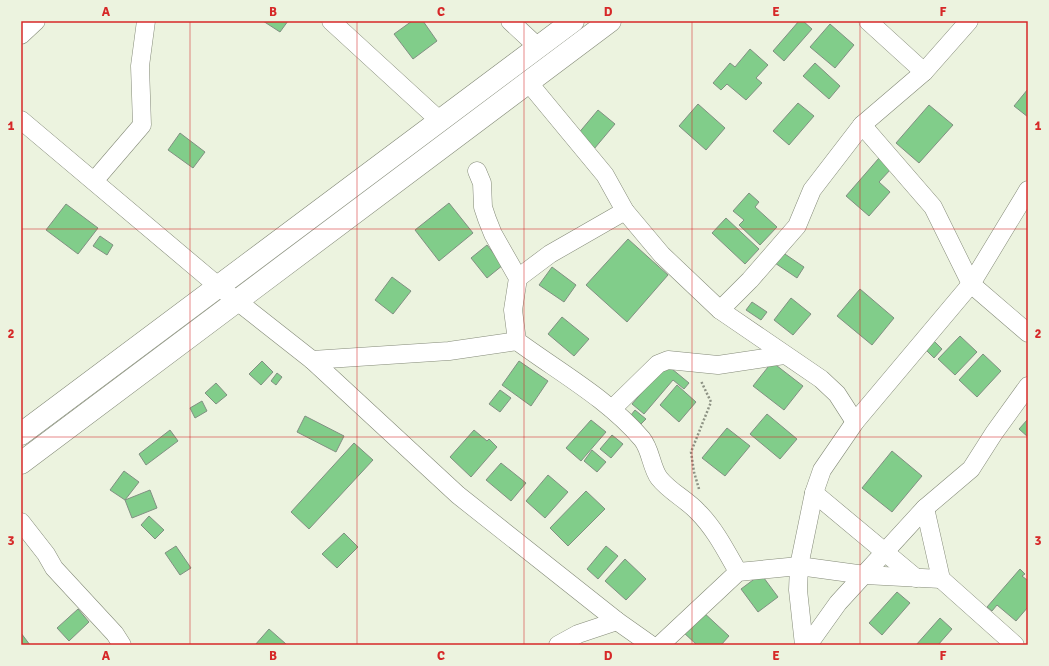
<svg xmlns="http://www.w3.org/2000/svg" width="1049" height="666" font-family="Signika,sans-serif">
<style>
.building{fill:#81cd8a;stroke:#819082}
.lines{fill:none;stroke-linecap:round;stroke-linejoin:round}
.minor-casing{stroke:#848a78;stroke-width:19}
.secondary-casing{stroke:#848a78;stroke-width:23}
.path{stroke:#8d9284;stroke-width:2.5;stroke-dasharray:2 2;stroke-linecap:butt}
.minor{stroke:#fff;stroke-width:18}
.secondary{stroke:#fff;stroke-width:22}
.grid{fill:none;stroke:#d62828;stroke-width:1;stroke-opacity:0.55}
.neatline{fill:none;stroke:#d62828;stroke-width:1.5}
.grid-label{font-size:13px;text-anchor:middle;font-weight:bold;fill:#d62828}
</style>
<rect width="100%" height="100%" fill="#ecf3df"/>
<g class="building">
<polygon points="263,21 288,21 280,32"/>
<polygon points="412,21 423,21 437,41 413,59 394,34"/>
<polygon points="799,21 803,21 812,29 784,61 773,51"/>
<polygon points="830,24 854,45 835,68 810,47"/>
<polygon points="750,49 768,65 756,78 762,83 746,100 727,84 721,90 713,83 730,63 735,67"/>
<polygon points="815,63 840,86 829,99 803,76"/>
<polygon points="1028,89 1028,117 1014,106"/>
<polygon points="798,103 814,116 789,145 773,131"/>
<polygon points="698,104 725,128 706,150 679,126"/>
<polygon points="929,105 953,125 919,163 896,143"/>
<polygon points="598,110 615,124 594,149 577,135"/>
<polygon points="180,133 205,152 193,168 168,150"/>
<polygon points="879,158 891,169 879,182 890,192 869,216 846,196"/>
<polygon points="749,193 759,202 755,207 777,227 760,245 739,225 744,220 733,211"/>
<polygon points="449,203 473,233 439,261 415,230"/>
<polygon points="66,204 98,228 78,254 46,230"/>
<polygon points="726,218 759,249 745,264 712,233"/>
<polygon points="100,236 113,245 107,255 93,246"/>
<polygon points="628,239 668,275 627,322 586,285"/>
<polygon points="487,245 503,265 487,278 471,258"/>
<polygon points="779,250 804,267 797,278 772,261"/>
<polygon points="552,267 576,285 564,302 539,285"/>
<polygon points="392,277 411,291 393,314 375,300"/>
<polygon points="860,289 894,318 872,345 837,316"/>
<polygon points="791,298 811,314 793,335 774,320"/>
<polygon points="752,302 767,312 761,320 746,310"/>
<polygon points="562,317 589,339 574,356 548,334"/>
<polygon points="960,336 977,352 955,375 938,359"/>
<polygon points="930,337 942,349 934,358 922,346"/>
<polygon points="983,354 1001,371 977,397 959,380"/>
<polygon points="262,361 273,372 261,385 249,374"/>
<polygon points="519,361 548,381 531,406 502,385"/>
<polygon points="772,362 803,386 784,410 753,386"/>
<polygon points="666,364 689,383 684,389 673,380 644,414 632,404"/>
<polygon points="277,373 282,377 276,385 271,381"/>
<polygon points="216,383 227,395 216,404 205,393"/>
<polygon points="677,385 696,402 679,422 660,405"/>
<polygon points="500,390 511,398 500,412 489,404"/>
<polygon points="202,401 207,411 195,418 190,408"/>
<polygon points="635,410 646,419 641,424 631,415"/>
<polygon points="767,414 797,439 780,459 750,434"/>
<polygon points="305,416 344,436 336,452 297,432"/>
<polygon points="1028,419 1028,437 1019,429"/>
<polygon points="591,420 606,432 581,461 566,448"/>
<polygon points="727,428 750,446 725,476 702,458"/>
<polygon points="170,430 178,441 146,465 139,454"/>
<polygon points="474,430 487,441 489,439 497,447 471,477 450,457"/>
<polygon points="612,435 623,444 611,458 600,449"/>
<polygon points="354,443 373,460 309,529 291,512"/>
<polygon points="592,450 606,462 597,472 584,461"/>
<polygon points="892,451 922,476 892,512 862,488"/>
<polygon points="501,463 526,483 511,501 486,480"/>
<polygon points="124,471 139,482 125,500 110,490"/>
<polygon points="548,475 568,492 545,518 526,501"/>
<polygon points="150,490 157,508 132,518 125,500"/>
<polygon points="586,491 605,509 568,546 550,528"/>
<polygon points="149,516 164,530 155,539 141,525"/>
<polygon points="344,533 358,547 337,568 322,554"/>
<polygon points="176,546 191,568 180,575 165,553"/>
<polygon points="606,546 618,556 598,579 587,569"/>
<polygon points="625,559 646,579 626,600 605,581"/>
<polygon points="1020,569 1025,574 1022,576 1027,580 1028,578 1028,607 1016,621 997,605 992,611 987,607"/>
<polygon points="761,574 778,597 758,612 741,589"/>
<polygon points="897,592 910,603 882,635 869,623"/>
<polygon points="78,609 89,622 69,641 57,628"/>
<polygon points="702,611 729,636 721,645 697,645 683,632"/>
<polygon points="940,618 952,629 938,645 916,645"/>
<polygon points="269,629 286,644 286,645 255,645"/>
<polygon points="21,633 30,645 21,645"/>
</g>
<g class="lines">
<defs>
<g id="minor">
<polyline points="331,21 439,120"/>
<polyline points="510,21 538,47"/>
<polyline points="868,21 924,72"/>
<polyline points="21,35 36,21"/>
<polyline points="528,82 605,175 625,211 662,255 720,310 821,379 837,394 855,422"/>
<polyline points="21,120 218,286 312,360 458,495 617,621 651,645"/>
<polyline points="862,125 933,207 971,284 1028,333"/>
<path d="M 477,171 L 482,183 L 483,207 L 487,219 L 493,234 L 518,278 L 513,310 L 517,341 C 559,372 608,399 642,439 C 651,450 651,467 659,478 C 670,492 686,499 698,512 C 715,529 726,551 738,572"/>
<polyline points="94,181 142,125 140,66 146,21"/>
<polyline points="518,278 550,254 625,211"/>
<polyline points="720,310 750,280 797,226 812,190 862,125 924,72 969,21"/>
<polyline points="312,360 449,351 517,341"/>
<polyline points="612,409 658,364 668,360 718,365 784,355"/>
<polyline points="814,493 916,578"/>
<polyline points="925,508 941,579 1015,645"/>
<polyline points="21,522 46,554 54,568 115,634 122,645"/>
<polyline points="558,645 578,634 617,621"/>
<polyline points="660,645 738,572 799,566 865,575 941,579"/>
<polyline points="804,645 798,590 799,566 814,493 822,470 855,422 971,284 1028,190"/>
<polyline points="808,645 838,603 925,508 971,469 994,433 1028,386"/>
</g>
<g id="secondary">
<polyline points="21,434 573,21"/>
<polyline points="21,463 610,21"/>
</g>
</defs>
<use href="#minor" class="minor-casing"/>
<use href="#secondary" class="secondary-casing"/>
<polyline class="path" points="699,489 694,472 691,452 711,402 701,381"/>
<use href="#minor" class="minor"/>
<use href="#secondary" class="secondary"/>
</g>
<path class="grid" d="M 190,21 L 190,645M 357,21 L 357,645M 524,21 L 524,645M 692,21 L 692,645M 860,21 L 860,645M 21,229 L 1028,229M 21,437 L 1028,437"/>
<rect width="1049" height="666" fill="none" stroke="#ecf3df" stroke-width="44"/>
<rect x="22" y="22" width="1005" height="622" class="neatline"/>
<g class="grid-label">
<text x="106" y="16">A</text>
<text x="273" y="16">B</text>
<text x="441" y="16">C</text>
<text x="608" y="16">D</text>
<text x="776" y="16">E</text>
<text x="943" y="16">F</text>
<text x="11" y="130">1</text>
<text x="1038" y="130">1</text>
<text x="11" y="338">2</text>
<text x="1038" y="338">2</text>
<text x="11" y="545">3</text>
<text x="1038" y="545">3</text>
<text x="106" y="660">A</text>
<text x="273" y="660">B</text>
<text x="441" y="660">C</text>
<text x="608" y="660">D</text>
<text x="776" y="660">E</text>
<text x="943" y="660">F</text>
</g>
</svg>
